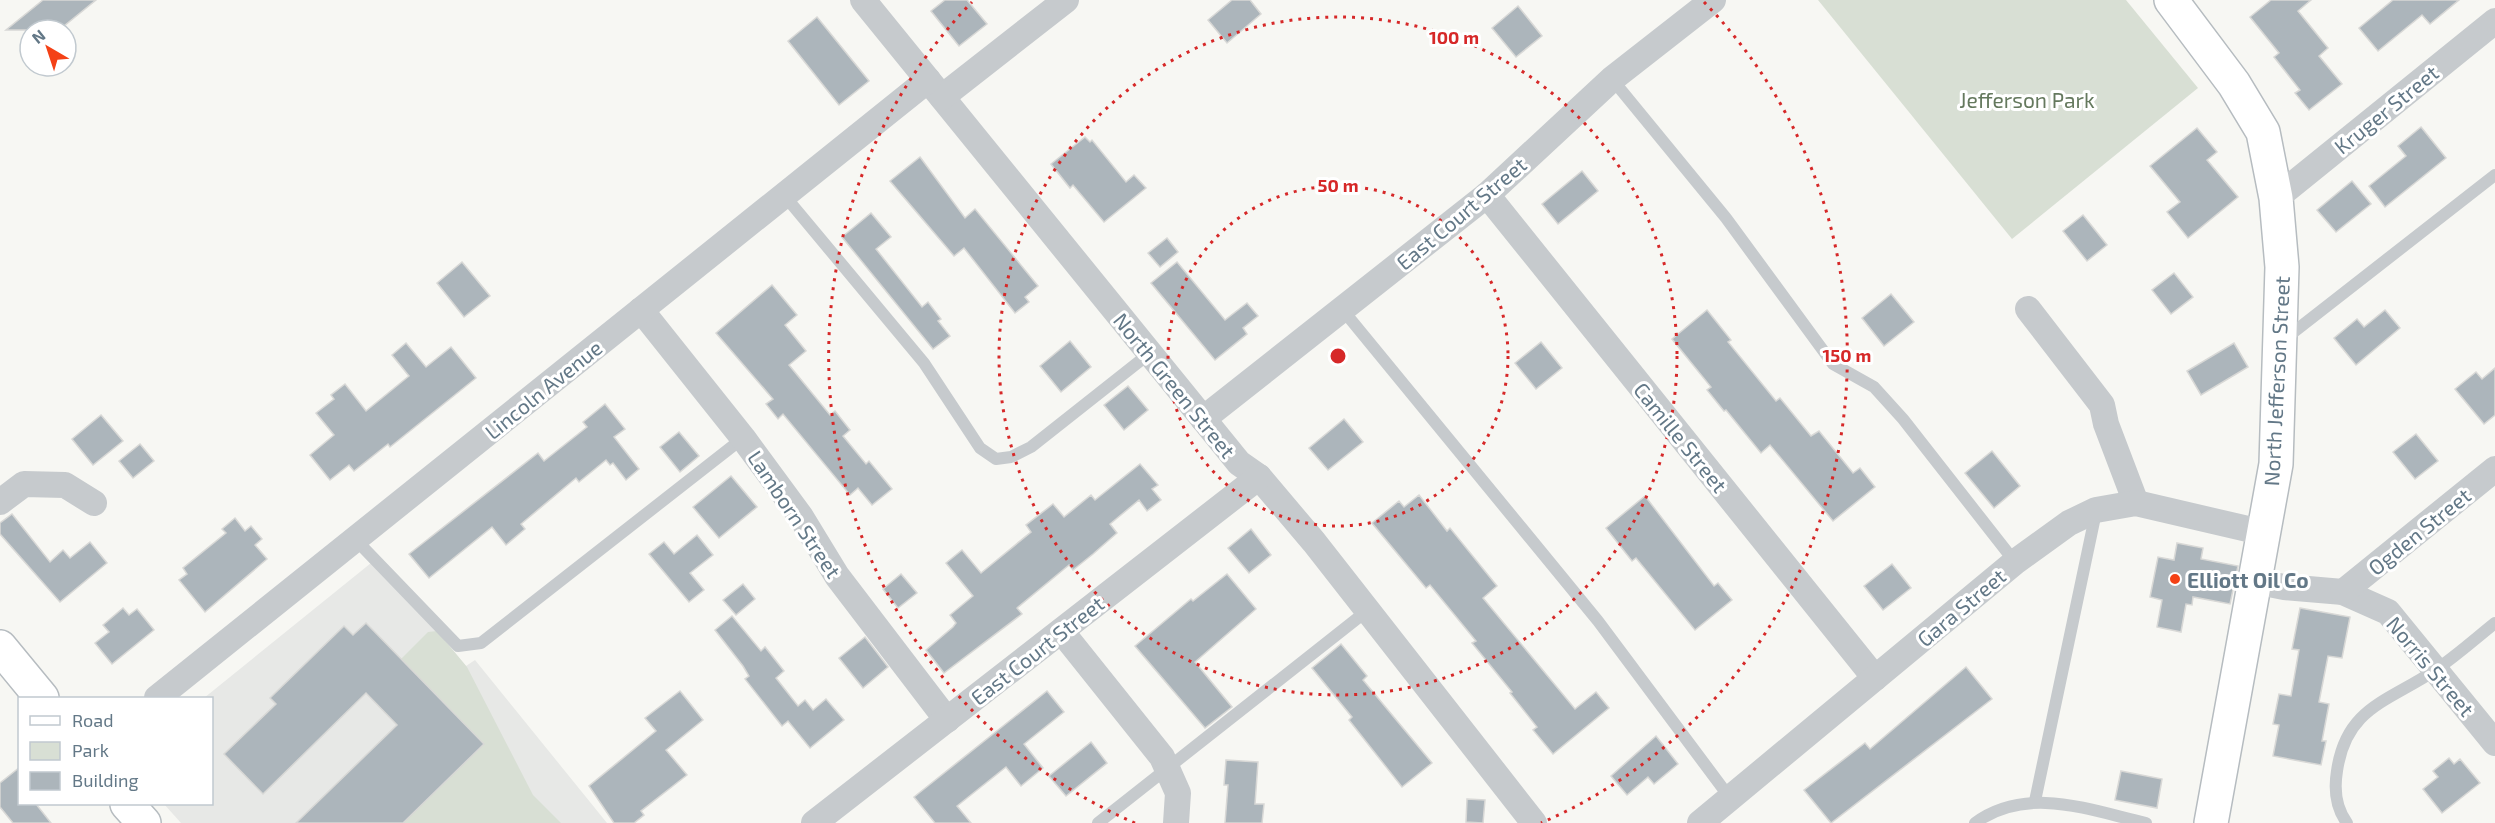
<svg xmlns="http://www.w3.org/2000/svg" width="2495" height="823" font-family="'Exo 2',sans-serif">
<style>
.built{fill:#e7e8e6}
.green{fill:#d8dfd4}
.building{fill:#acb5bb;stroke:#d8d8d6;stroke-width:1.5}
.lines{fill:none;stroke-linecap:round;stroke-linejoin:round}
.secondary-casing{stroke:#b6bcc0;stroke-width:36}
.service{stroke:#c6cacd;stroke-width:12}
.minor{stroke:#c6cacd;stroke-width:26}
.secondary{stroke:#fff;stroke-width:33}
.ring{fill:none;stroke:#d62828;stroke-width:3;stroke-dasharray:3 6}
.poi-dot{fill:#f44116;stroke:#fff;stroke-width:2}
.labels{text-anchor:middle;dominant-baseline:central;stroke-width:6;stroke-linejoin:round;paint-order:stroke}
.park-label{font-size:21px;fill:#65795e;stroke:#fff}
.street-label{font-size:21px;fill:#637887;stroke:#fff}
.poi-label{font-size:21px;font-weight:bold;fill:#637887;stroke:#fff;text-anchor:start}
.centre{fill:#d62828;stroke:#fff;stroke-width:3}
.ring-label{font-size:18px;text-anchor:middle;font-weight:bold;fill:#d62828;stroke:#fff;stroke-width:6;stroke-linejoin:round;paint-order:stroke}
</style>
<rect width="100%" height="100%" fill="#f7f7f3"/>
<polygon class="built" points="376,559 466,666 475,660 607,823 181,823 164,804 212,804 212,698 204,698"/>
<g class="green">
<polygon points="1818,0 2126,0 2198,88 2012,239"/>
<polygon points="437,631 467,667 533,795 561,823 403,823 484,744 401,659 428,632"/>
</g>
<g class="building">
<polygon points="43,0 96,0 59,30 6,30"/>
<polygon points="945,0 967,0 987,24 959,46 931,11"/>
<polygon points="1232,0 1250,0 1261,14 1227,43 1208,20"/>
<polygon points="2271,0 2311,0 2298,11 2328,48 2319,56 2342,84 2309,110 2295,93 2300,90 2274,57 2279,53 2250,17"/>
<polygon points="2393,0 2459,0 2430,24 2422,15 2378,51 2359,28"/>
<polygon points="1518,6 1542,36 1516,57 1492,28"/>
<polygon points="817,17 869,81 839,105 788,41"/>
<polygon points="2421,127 2446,158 2385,207 2369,186 2406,156 2398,146"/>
<polygon points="2197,128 2217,152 2207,160 2238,197 2188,238 2167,212 2180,202 2150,166"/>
<polygon points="1085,137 1090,142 1092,140 1126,182 1134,175 1146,188 1104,222 1073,185 1070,188 1051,164"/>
<polygon points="920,157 965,218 975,209 1038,286 1025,297 1029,302 1015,313 964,248 954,256 890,181"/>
<polygon points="1582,171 1598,191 1558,224 1542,204"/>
<polygon points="2352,181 2371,204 2336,232 2317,210"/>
<polygon points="871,213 891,237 876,249 922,307 928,302 941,319 938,321 950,336 933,349 842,237"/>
<polygon points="2083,215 2107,245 2087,261 2063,231"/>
<polygon points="1167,238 1178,252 1160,267 1148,253"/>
<polygon points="462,262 490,296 464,317 437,283"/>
<polygon points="1177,262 1225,320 1247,303 1258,316 1243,328 1247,334 1215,360 1151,283"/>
<polygon points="2174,273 2193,297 2171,314 2152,290"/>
<polygon points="772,285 797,315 785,325 806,351 789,365 830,415 835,411 850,430 843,436 866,464 869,461 892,489 872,505 858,488 850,495 783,414 778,419 766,404 773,399 716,333"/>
<polygon points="1891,294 1914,322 1884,346 1862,318"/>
<polygon points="1707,310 1731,340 1728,342 1776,401 1780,398 1811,436 1819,431 1853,473 1860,468 1875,487 1833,521 1770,445 1761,453 1726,410 1724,411 1707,390 1711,387 1672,339"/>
<polygon points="2385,310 2400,328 2356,365 2334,338 2357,319 2364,327"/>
<polygon points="1070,341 1091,367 1061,392 1040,366"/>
<polygon points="1541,342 1562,368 1536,389 1515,363"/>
<polygon points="406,343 426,367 451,347 476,378 390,447 388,444 354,471 349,465 330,480 310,455 334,435 316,413 334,399 331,395 345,384 366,411 409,376 392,355"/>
<polygon points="2234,343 2248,367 2201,395 2187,371"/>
<polygon points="2495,368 2495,415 2484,424 2455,389 2476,372 2482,379"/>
<polygon points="1128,386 1148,410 1124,430 1104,405"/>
<polygon points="605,404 625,429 614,437 639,469 626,480 613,463 610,465 606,460 579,482 576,478 521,524 525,529 506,545 492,527 429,578 409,554 538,453 544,461 587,427 583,422"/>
<polygon points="101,415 123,441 93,465 72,439"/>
<polygon points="1344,419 1363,442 1328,470 1309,448"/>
<polygon points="679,432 699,456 680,472 660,447"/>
<polygon points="2416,434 2438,461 2415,479 2393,452"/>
<polygon points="140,444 154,461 133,478 119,461"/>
<polygon points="1992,451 2020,486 1994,508 1965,473"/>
<polygon points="1140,464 1158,485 1152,489 1161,500 1147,511 1139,500 1110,524 1117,533 1093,554 1073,570 1069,565 1017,608 1022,614 944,673 926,650 953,627 956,623 950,615 973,596 946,563 962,550 981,573 1031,532 1026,525 1053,504 1064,517 1091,495 1095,500"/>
<polygon points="731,476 757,507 719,538 693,507"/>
<polygon points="1419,495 1447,531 1450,528 1497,586 1483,598 1575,709 1596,692 1609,708 1553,754 1533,730 1537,727 1510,693 1512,692 1472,643 1476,641 1430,585 1426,588 1372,523 1399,501 1404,507"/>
<polygon points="1645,496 1714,586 1718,583 1732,600 1695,630 1636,558 1632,561 1606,528"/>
<polygon points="12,514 50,562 63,550 70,558 90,542 107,563 60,602 0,534 0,523"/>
<polygon points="235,518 245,531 251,526 262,539 255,545 267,559 205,612 179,580 187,574 183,568 226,533 222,529"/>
<polygon points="1251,529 1271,555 1249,573 1228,548"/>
<polygon points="697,535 713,555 690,573 704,590 689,602 649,554 664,542 674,554"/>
<polygon points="2177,543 2203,548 2201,559 2238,566 2230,604 2193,597 2192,605 2186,604 2181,632 2157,627 2162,600 2150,597 2158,557 2174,560"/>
<polygon points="1892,564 1911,588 1883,610 1864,586"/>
<polygon points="901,574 917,593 898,608 883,589"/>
<polygon points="1227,574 1256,609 1195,662 1232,707 1205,728 1135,646 1191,599 1193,601"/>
<polygon points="743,584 755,599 736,615 723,600"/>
<polygon points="123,608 129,615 137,609 154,630 112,664 95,643 109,632 103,625"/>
<polygon points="2300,608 2350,617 2342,658 2328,656 2319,702 2329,704 2322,741 2326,741 2321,765 2273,756 2279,725 2273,724 2279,694 2291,696 2299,650 2292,649"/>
<polygon points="732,616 761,651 765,647 784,671 776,678 798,706 805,700 813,710 826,699 844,720 810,748 788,721 782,726 771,712 745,679 749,676 743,666 715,630"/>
<polygon points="366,623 484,744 403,823 296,823 397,725 366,693 263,794 224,754 276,704 270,698 344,626 353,635"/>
<polygon points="865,637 888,667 863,688 839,658"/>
<polygon points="1341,644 1367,676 1363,680 1432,763 1402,787 1349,720 1352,717 1312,668"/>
<polygon points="1966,667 1992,699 1831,823 1804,790 1865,743 1870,749"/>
<polygon points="680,691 703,720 666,750 687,775 641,811 644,815 634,823 614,823 589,786 656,731 645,718"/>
<polygon points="1047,691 1064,712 1024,744 1043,768 1021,786 1006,767 957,806 971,823 935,823 914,797"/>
<polygon points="1656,736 1678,764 1654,784 1648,777 1627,795 1611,776"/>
<polygon points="1091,742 1107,763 1066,796 1049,776"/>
<polygon points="2449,758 2454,764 2460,759 2480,783 2442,813 2423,789 2438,777 2433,771"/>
<polygon points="1226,760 1258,762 1255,804 1264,804 1262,823 1225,823 1228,785 1224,785"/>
<polygon points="20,767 20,804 36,804 51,823 13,823 0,807 0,783"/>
<polygon points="2121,771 2162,779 2157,808 2115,800"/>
<polygon points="1467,799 1485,800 1483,823 1466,822"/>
</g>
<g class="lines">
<defs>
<g id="secondary">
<polyline points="2171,0 2234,84 2263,132 2276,198 2282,267 2276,464 2211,823"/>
<polyline points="0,647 42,698"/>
<polyline points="127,804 144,823"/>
</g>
</defs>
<use href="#secondary" class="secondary-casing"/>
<g class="service">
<polyline points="1612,79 1726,218 1833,364 1874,387 1903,419 2015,562"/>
<polyline points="784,195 924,363 980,448 996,459 1011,457 1031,447 1150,353"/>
<polyline points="1342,309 1598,621 1730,798"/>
<polyline points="2286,338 2495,175"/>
<polyline points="355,539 458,646 481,643 743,438"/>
<polyline points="2035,801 2096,512"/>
<polyline points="1098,823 1368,610"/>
<path d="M 1975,823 C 2027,785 2089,810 2146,823"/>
<path d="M 2347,823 C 2336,808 2334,789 2337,771 C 2346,708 2387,702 2434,671 C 2455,657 2475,639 2495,623"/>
</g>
<g class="minor">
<polyline points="863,0 1239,463 1259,477 1314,542 1534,823"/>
<polyline points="942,97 1066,0"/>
<polyline points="1487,195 1875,678"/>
<polyline points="2276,198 2495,21"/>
<polyline points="2028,309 2102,405 2106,424 2136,503"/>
<polyline points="641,310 743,438 801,517 837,576 947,720"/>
<polyline points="1203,419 1487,195 1612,79 1713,0"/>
<polyline points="0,502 24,484 65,485 94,503"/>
<polyline points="2254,581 2284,587 2343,592 2388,612 2495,743"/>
<polyline points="2343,592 2495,469"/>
<polyline points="1062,632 1162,757 1178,793 1176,823"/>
<polyline points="157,698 928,80"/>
<polyline points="814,823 1259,477"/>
<polyline points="1700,823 2015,562 2069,523 2096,510 2136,503 2265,533"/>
</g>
<use href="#secondary" class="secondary"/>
</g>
<g class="ring">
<circle cx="1338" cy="356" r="170"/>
<circle cx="1338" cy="356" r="339"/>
<path d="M1135 823A509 509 0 0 1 972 2M1704 2A509 509 0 0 1 1541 823"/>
</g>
<circle class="poi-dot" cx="2175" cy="579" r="6"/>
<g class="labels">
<g class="park-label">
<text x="2027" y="99">Jefferson Park</text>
</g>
<g class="street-label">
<text transform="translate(2386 109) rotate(-39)">Kruger Street</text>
<text transform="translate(1461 213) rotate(-40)">East Court Street</text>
<text transform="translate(2276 381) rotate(-87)">North Jefferson Street</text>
<text transform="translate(1175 385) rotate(51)">North Green Street</text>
<text transform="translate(543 389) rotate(-39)">Lincoln Avenue</text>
<text transform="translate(1681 437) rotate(51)">Camille Street</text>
<text transform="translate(795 514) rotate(56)">Lamborn Street</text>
<text transform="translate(2419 531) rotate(-39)">Ogden Street</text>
<text transform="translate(1961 607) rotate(-40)">Gara Street</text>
<text transform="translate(1037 650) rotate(-38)">East Court Street</text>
<text transform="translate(2431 666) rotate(50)">Norris Street</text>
</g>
<g class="poi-label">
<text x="2187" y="579">Elliott Oil Co</text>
</g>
</g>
<circle cx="1338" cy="356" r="9" class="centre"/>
<g class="ring-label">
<text x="1454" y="44">100 m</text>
<text x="1338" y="192">50 m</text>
<text x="1847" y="362">150 m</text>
</g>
<rect x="18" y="697" width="195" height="108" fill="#ffffff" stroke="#c1c9cf" stroke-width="1.5"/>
<rect x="30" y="716" width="30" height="9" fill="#ffffff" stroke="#c1c9cf" stroke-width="1.5"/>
<text x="72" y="727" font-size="18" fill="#637887">Road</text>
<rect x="30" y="742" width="30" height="18" fill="#d8dfd4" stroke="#c1c9cf" stroke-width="1.5"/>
<text x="72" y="757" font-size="18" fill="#637887">Park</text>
<rect x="30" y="772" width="30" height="18" fill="#acb5bb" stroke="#c1c9cf" stroke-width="1.5"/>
<text x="72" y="787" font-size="18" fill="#637887">Building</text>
<g transform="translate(48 48) rotate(321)"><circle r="28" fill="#ffffff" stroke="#c1c9cf" stroke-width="1.5"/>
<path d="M0-4.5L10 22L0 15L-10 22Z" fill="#f44116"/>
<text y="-9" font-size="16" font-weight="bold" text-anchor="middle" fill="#637887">N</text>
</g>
</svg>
